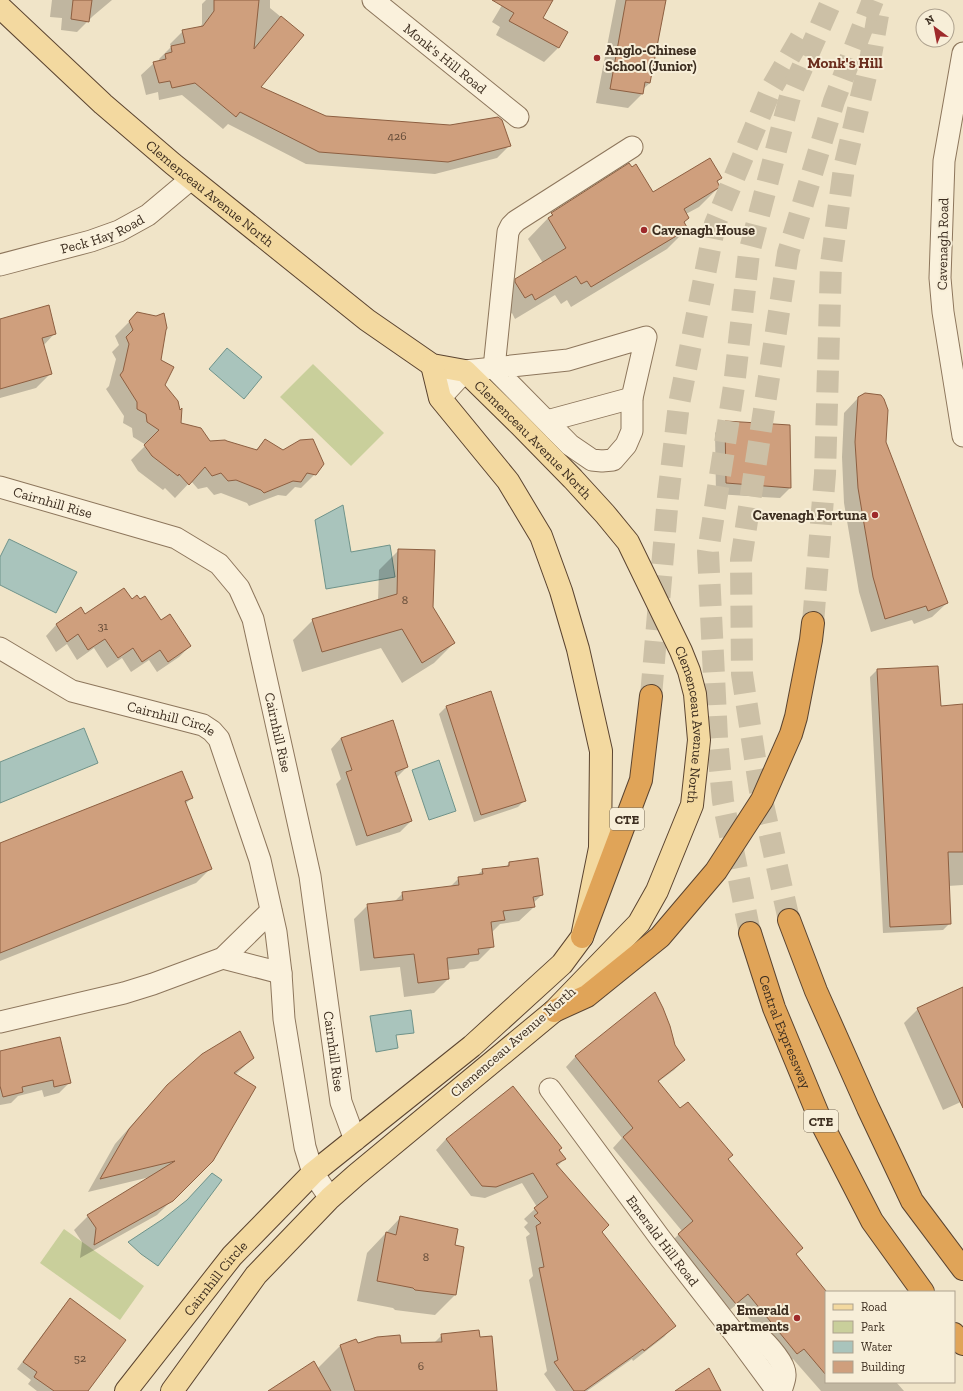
<svg xmlns="http://www.w3.org/2000/svg" width="963" height="1391" font-family="'Zilla Slab',serif">
<style>
.green{fill:#c9cf9b}
.water{fill:#a9c4bc;stroke:#6f938a}
.shadow{fill:#0003}
.building{fill:#cf9f7d;stroke:#8d5f41}
.lines{fill:none;stroke-linecap:round;stroke-linejoin:round}
.highway-tunnel{stroke:#ccc0a6;stroke-width:22;stroke-dasharray:22 11;stroke-linecap:butt}
.minor-casing{stroke:#8d765c;stroke-width:23}
.major-casing{stroke:#5b4430;stroke-width:24}
.highway-casing{stroke:#5b4430;stroke-width:24}
.minor{stroke:#faf1dc;stroke-width:21}
.major{stroke:#f3d9a0;stroke-width:22}
.highway{stroke:#e0a458;stroke-width:22}
.poi-dot{fill:#9e2a2b;stroke:#f7eed8;stroke-width:1.5}
.labels{text-anchor:middle;dominant-baseline:central;stroke-width:4;stroke-linejoin:round;paint-order:stroke}
.number-label{font-size:12px;fill:#624a37}
.shield{fill:#f7eed8;stroke:#756857;stroke-width:1}
.shield-label{font-size:13px;font-weight:bold;fill:#3d2e20}
.poi-label{font-size:14px;font-weight:bold;fill:#3d2e20;stroke:#f7eed8;text-anchor:start}
.street-label{font-size:14px;fill:#3d2e20;stroke:#f7eed8}
.neighbourhood-label{font-size:15px;font-weight:bold;fill:#6b2e1e;stroke:#f7eed8}
</style>
<rect width="100%" height="100%" fill="#f0e4c8"/>
<g class="green">
<polygon points="313,364 384,433 351,466 280,397"/>
<polygon points="64,1229 144,1286 120,1320 40,1263"/>
</g>
<g class="water">
<polygon points="227,348 262,377 244,399 209,369"/>
<polygon points="343,505 351,552 390,545 395,577 326,589 315,520"/>
<polygon points="9,539 77,572 56,613 0,585 0,557"/>
<polygon points="84,728 98,763 0,803 0,762"/>
<polygon points="439,760 456,811 429,820 412,770"/>
<polygon points="411,1010 414,1033 396,1035 398,1048 376,1052 370,1016"/>
<polygon points="212,1173 222,1180 158,1266 141,1254 128,1242 163,1219 187,1200"/>
</g>
<g class="shadow">
<polygon points="52,0 112,0 93,16 77,32 61,30 62,18 50,17"/>
<polygon points="206,0 270,0 270,8 303,35 259,88 326,117 509,146 497,158 435,174 306,164 228,124 223,129 182,95 159,100 158,92 146,95 141,75 154,63 160,62 159,59 171,47 170,44 183,31 200,28 202,24 202,4"/>
<polygon points="505,0 552,0 542,18 558,48 544,62 496,35 500,27 492,22"/>
<polygon points="616,0 665,0 650,83 643,89 642,94 628,108 596,103"/>
<polygon points="721,178 716,182 719,187 699,207 686,214 683,223 687,229 667,249 571,307 567,300 561,304 555,295 515,319 512,313 505,318 496,300 516,280 543,263 528,239 552,214 653,194"/>
<polygon points="138,313 160,361 164,385 180,424 210,442 255,451 265,440 315,474 301,488 295,487 286,496 278,495 249,506 247,503 221,493 214,495 207,487 198,489 191,481 175,498 165,488 163,490 138,471 131,460 146,445 133,437 132,428 123,423 124,416 106,389 109,386 116,359 112,352 119,345 115,336"/>
<polygon points="0,320 55,333 43,346 50,374 36,388 0,398"/>
<polygon points="858,398 885,442 947,603 932,617 914,624 912,620 871,632 859,592 844,503 842,457 844,413"/>
<polygon points="725,422 790,488 780,498 716,494 715,433"/>
<polygon points="399,550 454,643 434,663 402,683 381,648 302,672 293,640 313,620 378,601 379,570"/>
<polygon points="131,600 161,621 190,646 179,657 157,672 149,660 131,672 122,658 107,668 94,648 77,660 67,644 56,652 46,636 56,625 81,608 85,615"/>
<polygon points="877,670 940,707 963,705 963,885 948,886 950,923 943,930 883,933 870,677"/>
<polygon points="446,707 525,800 518,807 474,822 439,714"/>
<polygon points="341,738 407,767 396,778 411,821 400,832 356,846 336,784 341,779 331,749"/>
<polygon points="192,798 185,804 210,869 196,883 0,961 0,845"/>
<polygon points="509,863 542,895 533,903 534,907 519,921 500,924 491,933 492,947 478,961 470,962 464,968 447,970 448,979 434,993 404,997 400,967 360,971 354,919 368,905 394,902 403,893 450,887 459,878 477,875 483,870 506,867"/>
<polygon points="963,988 963,1101 943,1110 904,1023 918,1009"/>
<polygon points="674,1046 684,1060 674,1070 658,1082 680,1110 727,1159 802,1248 795,1255 826,1293 826,1382 896,1382 904,1391 821,1391 793,1359 787,1364 737,1304 725,1314 668,1245 682,1231 613,1148 622,1138 566,1067 576,1056"/>
<polygon points="0,1052 70,1082 59,1093 44,1097 42,1090 18,1096 11,1103 0,1105"/>
<polygon points="253,1058 235,1075 212,1160 157,1215 80,1258 82,1242 74,1230 88,1216 150,1177 88,1192 115,1144 153,1101 168,1086"/>
<polygon points="446,1139 558,1151 564,1159 557,1167 601,1232 674,1326 664,1337 633,1361 632,1359 587,1391 556,1391 544,1374 547,1371 529,1280 533,1276 526,1237 530,1234 524,1227 528,1223 524,1219 537,1207 522,1183 485,1198 471,1196 436,1150"/>
<polygon points="401,1217 454,1246 463,1248 455,1295 435,1315 395,1310 393,1308 357,1301 367,1253"/>
<polygon points="70,1300 87,1391 37,1391 28,1384 31,1380 17,1369 63,1307"/>
<polygon points="442,1335 496,1391 274,1391 317,1369 341,1345 434,1343"/>
</g>
<g class="building">
<polygon points="73,0 92,0 89,22 71,19"/>
<polygon points="214,0 259,0 254,49 281,16 304,35 261,87 326,116 450,125 498,117 502,120 511,146 448,162 319,152 240,112 236,117 195,83 172,88 170,81 159,83 153,62 166,59 165,54 172,52 171,46 185,43 182,30 203,26 214,11"/>
<polygon points="492,0 553,0 543,18 568,32 559,48 509,21 514,13"/>
<polygon points="626,0 666,0 650,83 645,82 643,94 610,89"/>
<polygon points="710,158 722,178 717,181 720,187 684,209 689,218 684,222 688,229 591,287 587,281 581,284 576,276 535,300 532,294 525,298 515,282 515,279 566,248 548,218 553,215 551,213 629,163 632,167 636,164 653,192"/>
<polygon points="49,305 56,334 42,338 52,374 0,389 0,319"/>
<polygon points="137,312 156,316 164,313 167,328 166,330 161,360 174,367 165,385 178,401 180,410 182,408 181,423 201,428 210,441 225,440 227,441 257,450 265,439 283,450 300,440 313,439 324,464 316,475 307,473 301,482 293,481 264,493 261,490 236,480 228,481 221,473 212,476 205,467 189,485 179,474 178,476 152,456 144,445 159,430 147,422 146,414 137,409 137,402 120,375 123,371 129,344 126,337 133,330 129,321"/>
<polygon points="865,393 881,395 884,399 888,410 886,442 948,603 928,611 926,606 885,619 873,577 858,488 855,442 858,397"/>
<polygon points="725,421 790,425 791,488 726,483"/>
<polygon points="398,549 435,550 433,607 455,643 422,663 402,629 322,652 312,619 397,594"/>
<polygon points="124,588 132,599 137,595 140,599 145,596 161,620 170,614 191,646 168,662 160,650 142,662 133,648 118,658 105,639 88,650 78,634 67,642 56,624 81,607 85,614"/>
<polygon points="938,666 941,706 963,704 963,852 948,852 951,924 890,927 877,669"/>
<polygon points="491,691 526,801 481,815 446,706"/>
<polygon points="393,720 408,767 395,772 412,821 367,836 346,772 352,770 341,738"/>
<polygon points="182,771 193,798 185,801 212,869 0,953 0,843"/>
<polygon points="538,858 543,895 533,897 535,907 503,911 505,920 491,922 494,947 478,949 479,954 447,958 449,979 418,983 414,954 374,958 367,904 403,900 402,892 459,885 458,877 483,874 482,869 509,866 509,862"/>
<polygon points="963,987 963,1108 917,1008"/>
<polygon points="655,992 663,1008 670,1026 675,1045 685,1060 658,1081 680,1108 688,1102 733,1155 728,1159 803,1248 796,1254 826,1291 826,1375 804,1349 797,1354 748,1294 736,1304 678,1234 693,1221 623,1137 633,1128 575,1056"/>
<polygon points="240,1031 254,1058 234,1073 256,1087 213,1161 173,1201 94,1245 96,1228 87,1215 175,1161 100,1179 129,1129 167,1085 202,1054"/>
<polygon points="60,1037 71,1083 54,1087 53,1080 22,1087 23,1092 3,1097 0,1086 0,1051"/>
<polygon points="513,1086 562,1148 559,1150 566,1159 556,1164 609,1225 602,1232 676,1326 644,1351 643,1349 584,1391 574,1391 554,1362 558,1360 539,1268 544,1267 536,1226 541,1223 534,1216 538,1213 534,1208 548,1197 533,1173 496,1187 482,1186 446,1139"/>
<polygon points="400,1216 458,1229 455,1245 464,1247 456,1295 415,1290 413,1288 377,1281 386,1232 396,1235"/>
<polygon points="70,1298 126,1340 88,1391 54,1391 34,1377 37,1372 23,1362"/>
<polygon points="479,1330 480,1337 492,1336 497,1391 355,1391 340,1345 356,1339 358,1343 377,1337 400,1335 401,1343 442,1342 441,1334"/>
<polygon points="314,1361 331,1391 268,1391"/>
<polygon points="709,1368 721,1391 675,1391"/>
</g>
<g class="lines">
<g class="highway-tunnel">
<polyline points="813,623 825,474 831,264 844,168 871,55 878,15"/>
<polyline points="651,696 668,497 679,404 715,224 771,89 804,32"/>
<polyline points="789,920 760,791 742,674 741,560 788,253 834,101 873,0"/>
<polyline points="750,933 723,801 717,738 708,552 734,386 749,253 791,93 832,0"/>
</g>
<defs>
<g id="minor">
<path id="s1" d="M 373,0 L 518,117"/>
<polyline points="963,53 944,161 940,278 943,312 963,436"/>
<path id="s2" d="M 0,265 L 91,241 L 119,231 L 148,215 L 191,179"/>
<polyline points="494,368 508,232 511,226 516,221 632,147"/>
<polyline points="440,398 465,371 568,360 646,337 632,398 632,431 626,445 613,460 602,461 592,460 570,445 494,368"/>
<polyline points="547,421 632,398"/>
<path id="s3" d="M 0,487 L 176,538 L 219,564 L 239,588 L 253,619 L 310,876 L 341,1102 L 355,1140"/>
<path id="s4" d="M 0,648 L 72,691 L 203,725 L 212,731 L 219,739 L 260,860 L 276,932 L 281,973 L 284,1019 L 305,1147 L 313,1173 L 330,1198"/>
<polyline points="223,958 281,973"/>
<polyline points="0,1022 124,993 153,984 223,958 271,911"/>
<path id="s5" d="M 550,1089 L 660,1238 L 738,1338 L 777,1391"/>
<path d="M 738,1338 C 743,1336 748,1333 753,1334 C 762,1335 782,1361 784,1369 C 787,1376 783,1384 781,1391"/>
</g>
<g id="major">
<path id="s6" d="M 0,7 L 103,104 L 173,164 L 367,320 L 432,365 L 465,371 L 520,425 L 573,479 L 605,514 L 628,542 L 681,651 L 689,671 L 695,694 L 699,740 L 692,805 L 657,891 L 639,923 L 554,1011 L 356,1175 L 330,1198 L 256,1275 L 172,1391"/>
<path id="s7" d="M 126,1391 L 232,1256 L 313,1173 L 472,1046 L 562,964 L 582,937 L 600,848 L 601,751 L 578,649 L 561,591 L 541,536 L 508,481 L 440,398 L 432,365"/>
</g>
<g id="highway">
<polyline points="789,920 816,991 868,1108 912,1201 963,1269"/>
<path id="s8" d="M 750,933 L 774,1008 L 822,1124 L 872,1221 L 923,1292"/>
<polyline points="582,937 641,780 651,696"/>
<polyline points="554,1011 587,996 660,937 716,871 762,800 791,734 796,717 811,640 813,623"/>
<polyline points="954,1334 963,1344"/>
</g>
</defs>
<use href="#minor" class="minor-casing"/>
<use href="#major" class="major-casing"/>
<use href="#highway" class="highway-casing"/>
<use href="#minor" class="minor"/>
<use href="#major" class="major"/>
<use href="#highway" class="highway"/>
</g>
<g class="poi-dot">
<circle cx="597" cy="58" r="4"/>
<circle cx="644" cy="230" r="4"/>
<circle cx="875" cy="515" r="4"/>
<circle cx="797" cy="1318" r="4"/>
</g>
<g class="labels">
<g class="number-label">
<text x="397" y="136">426</text>
<text x="405" y="600">8</text>
<text x="103" y="626">31</text>
<text x="426" y="1257">8</text>
<text x="80" y="1358">52</text>
<text x="421" y="1366">6</text>
</g>
<g class="shield">
<rect x="610" y="808" width="34" height="22" rx="3"/>
<rect x="804" y="1110" width="34" height="22" rx="3"/>
</g>
<g class="shield-label">
<text x="627" y="819">CTE</text>
<text x="821" y="1121">CTE</text>
</g>
<g class="poi-label">
<text x="605" y="50">Anglo-Chinese<tspan x="605" dy="16">School (Junior)</tspan></text>
<text x="652" y="230">Cavenagh House</text>
<text x="867" y="515" text-anchor="end">Cavenagh Fortuna</text>
<text x="789" y="1310" text-anchor="end">Emerald<tspan x="789" dy="16">apartments</tspan></text>
</g>
<g class="street-label">
<text stroke="none"><textPath href="#s1" startOffset="93">Monk's Hill Road</textPath></text>
<text stroke="none"><textPath href="#s6" startOffset="281">Clemenceau Avenue North</textPath></text>
<text stroke="none"><textPath href="#s2" startOffset="107">Peck Hay Road</textPath></text>
<text transform="translate(943 244) rotate(-89)">Cavenagh Road</text>
<text stroke="none"><textPath href="#s6" startOffset="692">Clemenceau Avenue North</textPath></text>
<text stroke="none"><textPath href="#s3" startOffset="55">Cairnhill Rise</textPath></text>
<text stroke="none"><textPath href="#s4" startOffset="187">Cairnhill Circle</textPath></text>
<text stroke="none"><textPath href="#s6" startOffset="1028">Clemenceau Avenue North</textPath></text>
<text stroke="none"><textPath href="#s3" startOffset="415">Cairnhill Rise</textPath></text>
<text stroke="none"><textPath href="#s8" startOffset="105">Central Expressway</textPath></text>
<text transform="translate(513 1042) rotate(-41)">Clemenceau Avenue North</text>
<text stroke="none"><textPath href="#s3" startOffset="739">Cairnhill Rise</textPath></text>
<text stroke="none"><textPath href="#s5" startOffset="189">Emerald Hill Road</textPath></text>
<text stroke="none"><textPath href="#s7" startOffset="144">Cairnhill Circle</textPath></text>
</g>
<g class="neighbourhood-label">
<text x="845" y="63">Monk's Hill</text>
</g>
</g>
<rect x="825" y="1291" width="130" height="92" fill="#f7eed8" stroke="#ada18e"/>
<rect x="833" y="1304" width="20" height="6" fill="#f3d9a0" stroke="#ada18e"/>
<text x="861" y="1311" font-size="12" fill="#3d2e20">Road</text>
<rect x="833" y="1321" width="20" height="12" fill="#c9cf9b" stroke="#ada18e"/>
<text x="861" y="1331" font-size="12" fill="#3d2e20">Park</text>
<rect x="833" y="1341" width="20" height="12" fill="#a9c4bc" stroke="#ada18e"/>
<text x="861" y="1351" font-size="12" fill="#3d2e20">Water</text>
<rect x="833" y="1361" width="20" height="12" fill="#cf9f7d" stroke="#ada18e"/>
<text x="861" y="1371" font-size="12" fill="#3d2e20">Building</text>
<g transform="translate(935 28) rotate(328)"><circle r="19" fill="#f7eed8" stroke="#ada18e"/>
<path d="M0-3L7 15L0 10L-7 15Z" fill="#9e2a2b"/>
<text y="-6" font-size="11" font-weight="bold" text-anchor="middle" fill="#3d2e20">N</text>
</g>
</svg>
